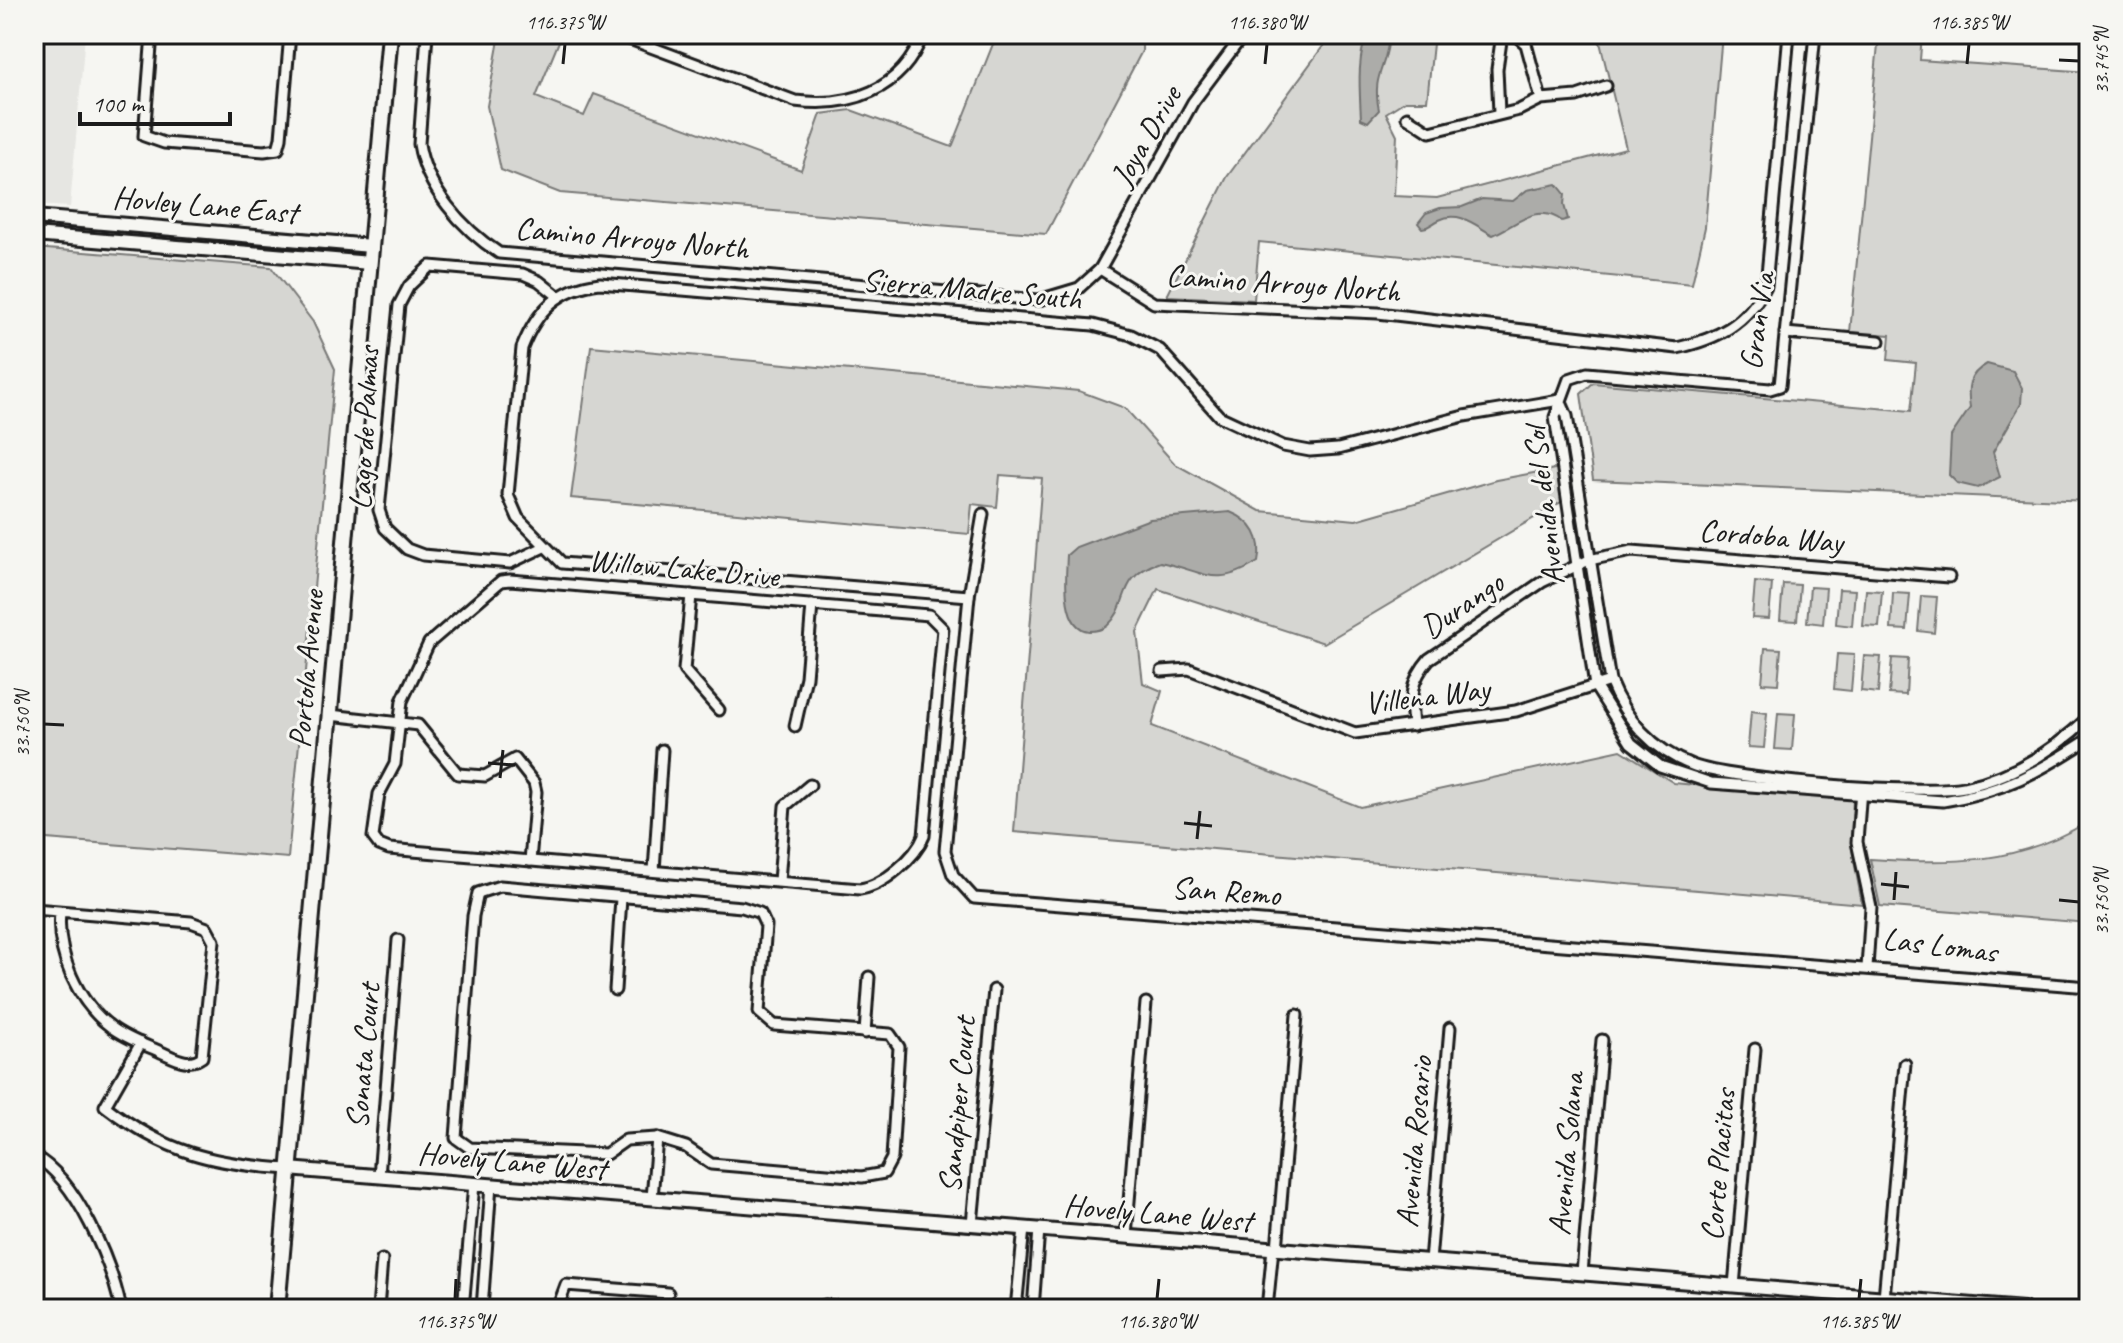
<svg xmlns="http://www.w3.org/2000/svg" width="2123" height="1343" font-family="Caveat,sans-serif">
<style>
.built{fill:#e6e6e2}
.green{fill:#d6d6d2;stroke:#797977;stroke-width:2}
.water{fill:#acaca9;stroke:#727271;stroke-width:2}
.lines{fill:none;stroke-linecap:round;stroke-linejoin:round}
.minor-casing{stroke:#1c1c1c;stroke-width:15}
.tertiary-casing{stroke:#1c1c1c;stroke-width:18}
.secondary-casing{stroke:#1c1c1c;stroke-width:20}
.minor{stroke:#f6f6f2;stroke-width:9}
.tertiary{stroke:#f6f6f2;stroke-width:12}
.secondary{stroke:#f6f6f2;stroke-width:14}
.ticks{fill:none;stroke:#1c1c1c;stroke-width:3}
.labels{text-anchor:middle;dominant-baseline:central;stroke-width:6;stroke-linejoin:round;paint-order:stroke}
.street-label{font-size:32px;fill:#1c1c1c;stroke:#f6f6f2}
.neatline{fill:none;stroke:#1c1c1c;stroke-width:3}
.ticks-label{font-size:20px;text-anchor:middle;fill:#1c1c1c}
</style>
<rect width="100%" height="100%" fill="#f6f6f2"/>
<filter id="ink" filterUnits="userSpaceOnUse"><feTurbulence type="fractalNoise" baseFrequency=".0125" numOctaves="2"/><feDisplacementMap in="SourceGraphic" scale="16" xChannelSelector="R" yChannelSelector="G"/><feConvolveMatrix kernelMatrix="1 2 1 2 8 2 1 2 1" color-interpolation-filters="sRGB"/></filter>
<g filter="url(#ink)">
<polygon class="built" points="34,34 85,34 70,207 34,205"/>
<g class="green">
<polygon points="500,34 562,34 536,97 584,116 594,94 801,170 821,114 851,110 952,147 997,34 1142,34 1142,51 1046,234 560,193 501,170 487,106"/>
<polygon points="1332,34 1434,34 1427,101 1405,101 1386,113 1397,135 1394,196 1437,198 1626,148 1598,34 1722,34 1705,227 1692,284 1259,242 1254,300 1167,296 1227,177"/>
<polygon points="1879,34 1922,34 1920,60 2089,72 2089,501 1593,480 1581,394 1593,383 1911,411 1916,363 1888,360 1890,335 1850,332"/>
<polygon points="34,248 271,267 313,322 335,369 288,858 34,838"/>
<polygon points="591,346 1079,391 1125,408 1175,464 1260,511 1356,520 1496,480 1560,468 1566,499 1324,643 1158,589 1137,632 1143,683 1162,691 1152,726 1360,807 1621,750 1674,783 1853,800 1851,844 1862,904 1014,832 1042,478 1000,475 997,507 972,504 969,534 571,498"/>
<polygon points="1755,582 1772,584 1769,619 1752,618"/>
<polygon points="1783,584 1800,585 1797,621 1780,620"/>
<polygon points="1810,587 1826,588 1823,624 1807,622"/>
<polygon points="1839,589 1855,590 1852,626 1836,624"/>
<polygon points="1866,590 1882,591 1879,627 1863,626"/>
<polygon points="1893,593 1910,594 1907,630 1891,629"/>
<polygon points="1921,596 1937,597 1934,633 1918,631"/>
<polygon points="1765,648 1781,649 1778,684 1762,683"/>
<polygon points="1837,654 1854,655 1851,691 1834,689"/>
<polygon points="1864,656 1881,657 1878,693 1861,691"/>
<polygon points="1892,658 1908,659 1906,695 1889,694"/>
<polygon points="1751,711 1767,713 1764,748 1748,747"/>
<polygon points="1778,713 1795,714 1792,750 1775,749"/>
<path d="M 2089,821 L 2089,923 L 1880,906 L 1870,859 C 1951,864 2017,865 2089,821 Z"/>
</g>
<g class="water">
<path d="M 1368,34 L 1389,34 C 1388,68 1371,73 1379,110 L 1368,122 L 1361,119 C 1360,94 1356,56 1368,34 Z"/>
<path d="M 1557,184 L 1565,194 L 1564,205 L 1568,219 L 1562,221 C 1536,202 1517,225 1493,235 C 1476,226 1460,210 1439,220 C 1432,223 1431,227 1422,228 L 1418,223 L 1426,213 L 1440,208 L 1462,207 L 1482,199 L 1513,201 L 1527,190 Z"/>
<path d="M 1987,364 L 2013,371 L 2022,388 L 2021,404 L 1993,452 L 2000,477 L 1978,488 L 1957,483 L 1949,475 L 1951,436 L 1970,408 C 1967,388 1967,375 1987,364 Z"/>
<path d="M 1230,512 C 1253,521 1263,539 1258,562 C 1214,589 1205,571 1160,562 C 1114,578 1132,604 1107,626 C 1102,630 1095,631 1089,631 C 1061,628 1066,575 1067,555 L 1076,547 L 1150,519 Z"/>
</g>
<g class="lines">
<defs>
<g id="minor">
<polyline points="152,34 144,136 164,143 264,151 278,149 281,138 290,34"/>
<path d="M 427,34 L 419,144 C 426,188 462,229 499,253 L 1039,300 L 1079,288 L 1100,269 L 1154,303 L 1378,313 L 1677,348 C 1717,339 1747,324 1766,286 L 1789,34"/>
<path d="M 616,34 L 795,101 C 850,108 902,91 923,34"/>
<polyline points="1225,34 1234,46"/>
<polyline points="1514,34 1526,44 1541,99"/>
<path d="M 1815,34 L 1780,386 L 1770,389 L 1587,373 L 1569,379 L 1555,417 L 1595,686 L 1631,743 L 1660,766 L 1711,783 L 1943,801 C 2003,792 2039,772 2089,739"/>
<polyline points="1499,113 1497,69 1502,34"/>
<polyline points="1407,117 1430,132 1519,110 1541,99 1577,96 1606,86"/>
<polyline points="1100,269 1193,102 1244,34"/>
<polyline points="1785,333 1879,341"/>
<path d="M 1560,400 L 1567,416 L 1610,681 C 1625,719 1653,750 1692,765 C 1730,780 1923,795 1964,787 C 2013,777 2053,751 2089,717"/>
<polyline points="983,514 969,596 945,851 953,875 974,898 2089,987"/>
<polyline points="544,547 510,563 423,555 407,549 385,528 379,510 399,305 409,286 430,266 523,274 539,281 559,297"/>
<path d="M 510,580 L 929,615 L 943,629 L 924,836 C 916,857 883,886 860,889 L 389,849 L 379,845 L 373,837 L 379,794 L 395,764 L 402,701 L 429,643 L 501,581 Z"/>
<polyline points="691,595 684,670 719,710"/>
<path d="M 969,596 L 562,563 L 518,518 L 508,495 L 522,348 C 537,310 559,288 600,283 L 1093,325 L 1131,335 L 1160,350 L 1219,416 L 1283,446 L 1310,451 L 1338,449 L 1464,416 L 1560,400"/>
<polyline points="1162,671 1189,669 1355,733 1516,711 1610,681"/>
<polyline points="330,715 418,725 458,774 485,776 515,759 534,783 536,792 530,861"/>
<polyline points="795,726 806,677 812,605"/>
<path d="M 1413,726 C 1410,697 1410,681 1429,659 L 1542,582 L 1589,560 L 1632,551 L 1949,577"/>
<polyline points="1861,789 1857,842 1871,907 1867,968"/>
<polyline points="654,871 662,750"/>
<polyline points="779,881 785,806 810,785"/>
<polygon points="500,886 742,907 760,913 766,926 759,1012 774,1025 890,1034 899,1047 892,1158 884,1173 862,1177 711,1164 686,1147 657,1138 626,1140 606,1154 470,1148 456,1138 473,916 478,893"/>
<path d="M 34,909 L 191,922 L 207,928 L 214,941 L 202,1057 C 188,1067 175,1058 161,1052 C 145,1045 125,1038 111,1027 C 77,1002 56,953 60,912"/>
<polyline points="615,990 621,898"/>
<polyline points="865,1033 869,977"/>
<path d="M 141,1043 L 105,1106 C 166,1153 213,1164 288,1169"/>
<path d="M 34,1156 C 77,1179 111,1262 121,1309"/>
<polyline points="379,1176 398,940"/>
<polyline points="652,1198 657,1138"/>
<polyline points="972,1224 994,990"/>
<polyline points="1126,1236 1146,1003"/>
<polyline points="1277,1249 1297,1015"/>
<polyline points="1430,1261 1450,1028"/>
<polyline points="1582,1273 1602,1040"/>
<polyline points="1734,1286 1755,1049"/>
<polyline points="1884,1298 1905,1064"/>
<polyline points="825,1305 858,1309"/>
<polyline points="378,1309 382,1260"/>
<polyline points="463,1309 474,1184"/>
<polyline points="482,1309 491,1185"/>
<polyline points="557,1309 566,1285 668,1293"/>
<polyline points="1016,1309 1024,1228"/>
<polyline points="1033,1309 1039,1229"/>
<polyline points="1267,1309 1273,1248"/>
</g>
<g id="tertiary">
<polyline points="34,217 371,246"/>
<polyline points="34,235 370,263"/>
<polyline points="288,1169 2024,1309"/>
</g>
<polyline id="secondary" points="277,1309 390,34"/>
</defs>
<use href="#minor" class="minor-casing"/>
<use href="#tertiary" class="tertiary-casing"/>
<use href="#secondary" class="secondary-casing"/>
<use href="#minor" class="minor"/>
<use href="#tertiary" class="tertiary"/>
<use href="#secondary" class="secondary"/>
</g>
</g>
<path class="ticks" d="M 2059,60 L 2079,61M 563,64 L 565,44M 1265,64 L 1267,44M 1967,64 L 1969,44M 44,724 L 64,725M 488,763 L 515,765M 500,778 L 503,750M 1184,823 L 1212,826M 1197,839 L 1200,811M 1881,884 L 1909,887M 1894,900 L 1896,872M 2059,900 L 2079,902M 455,1299 L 456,1279M 1157,1299 L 1159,1279M 1859,1299 L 1861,1279"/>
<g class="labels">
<g class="street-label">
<text transform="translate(1146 136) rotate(-60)">Joya Drive</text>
<text transform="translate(205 205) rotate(5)">Hovley Lane East</text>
<text transform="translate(632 238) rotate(5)">Camino Arroyo North</text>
<text transform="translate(1283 283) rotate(4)">Camino Arroyo North</text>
<text transform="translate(972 289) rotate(5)">Sierra Madre South</text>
<text transform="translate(1757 321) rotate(-82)">Gran Via</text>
<text transform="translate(364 428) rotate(-87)">Lago de Palmas</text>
<text transform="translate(1544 506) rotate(-97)">Avenida del Sol</text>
<text transform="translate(1771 536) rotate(5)">Cordoba Way</text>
<text transform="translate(684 568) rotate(5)">Willow Lake Drive</text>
<text transform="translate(1462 605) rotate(-34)">Durango</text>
<text transform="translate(306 669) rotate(-85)">Portola Avenue</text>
<text transform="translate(1427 696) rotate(-7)">Villena Way</text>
<text transform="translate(1226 891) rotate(4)">San Remo</text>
<text transform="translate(1940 945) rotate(7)">Las Lomas</text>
<text transform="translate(363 1056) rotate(-85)">Sonata Court</text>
<text transform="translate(957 1105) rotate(-85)">Sandpiper Court</text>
<text transform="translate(1414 1142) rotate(-85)">Avenida Rosario</text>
<text transform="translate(1566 1154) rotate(-85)">Avenida Solana</text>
<text transform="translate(512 1161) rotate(5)">Hovely Lane West</text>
<text transform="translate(1718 1165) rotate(-85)">Corte Placitas</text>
<text transform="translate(1158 1213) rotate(5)">Hovely Lane West</text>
</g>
</g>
<rect width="2123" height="1343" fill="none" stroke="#f6f6f2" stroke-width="88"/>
<path d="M80 112v12h150v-12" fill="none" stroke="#1c1c1c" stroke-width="4"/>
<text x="92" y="112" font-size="24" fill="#1c1c1c" stroke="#f6f6f2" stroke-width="6" paint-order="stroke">100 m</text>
<rect x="44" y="44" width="2035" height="1255" class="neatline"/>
<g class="ticks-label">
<text x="565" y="29">116.375°W</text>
<text x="1267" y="29">116.380°W</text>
<text x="1969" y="29">116.385°W</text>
<text transform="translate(2101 61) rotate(-90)" y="7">33.745°N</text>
<text transform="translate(22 724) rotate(-90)" y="7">33.750°N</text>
<text transform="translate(2101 902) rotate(-90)" y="7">33.750°N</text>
<text x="455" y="1328">116.375°W</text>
<text x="1157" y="1328">116.380°W</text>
<text x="1859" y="1328">116.385°W</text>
</g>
</svg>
